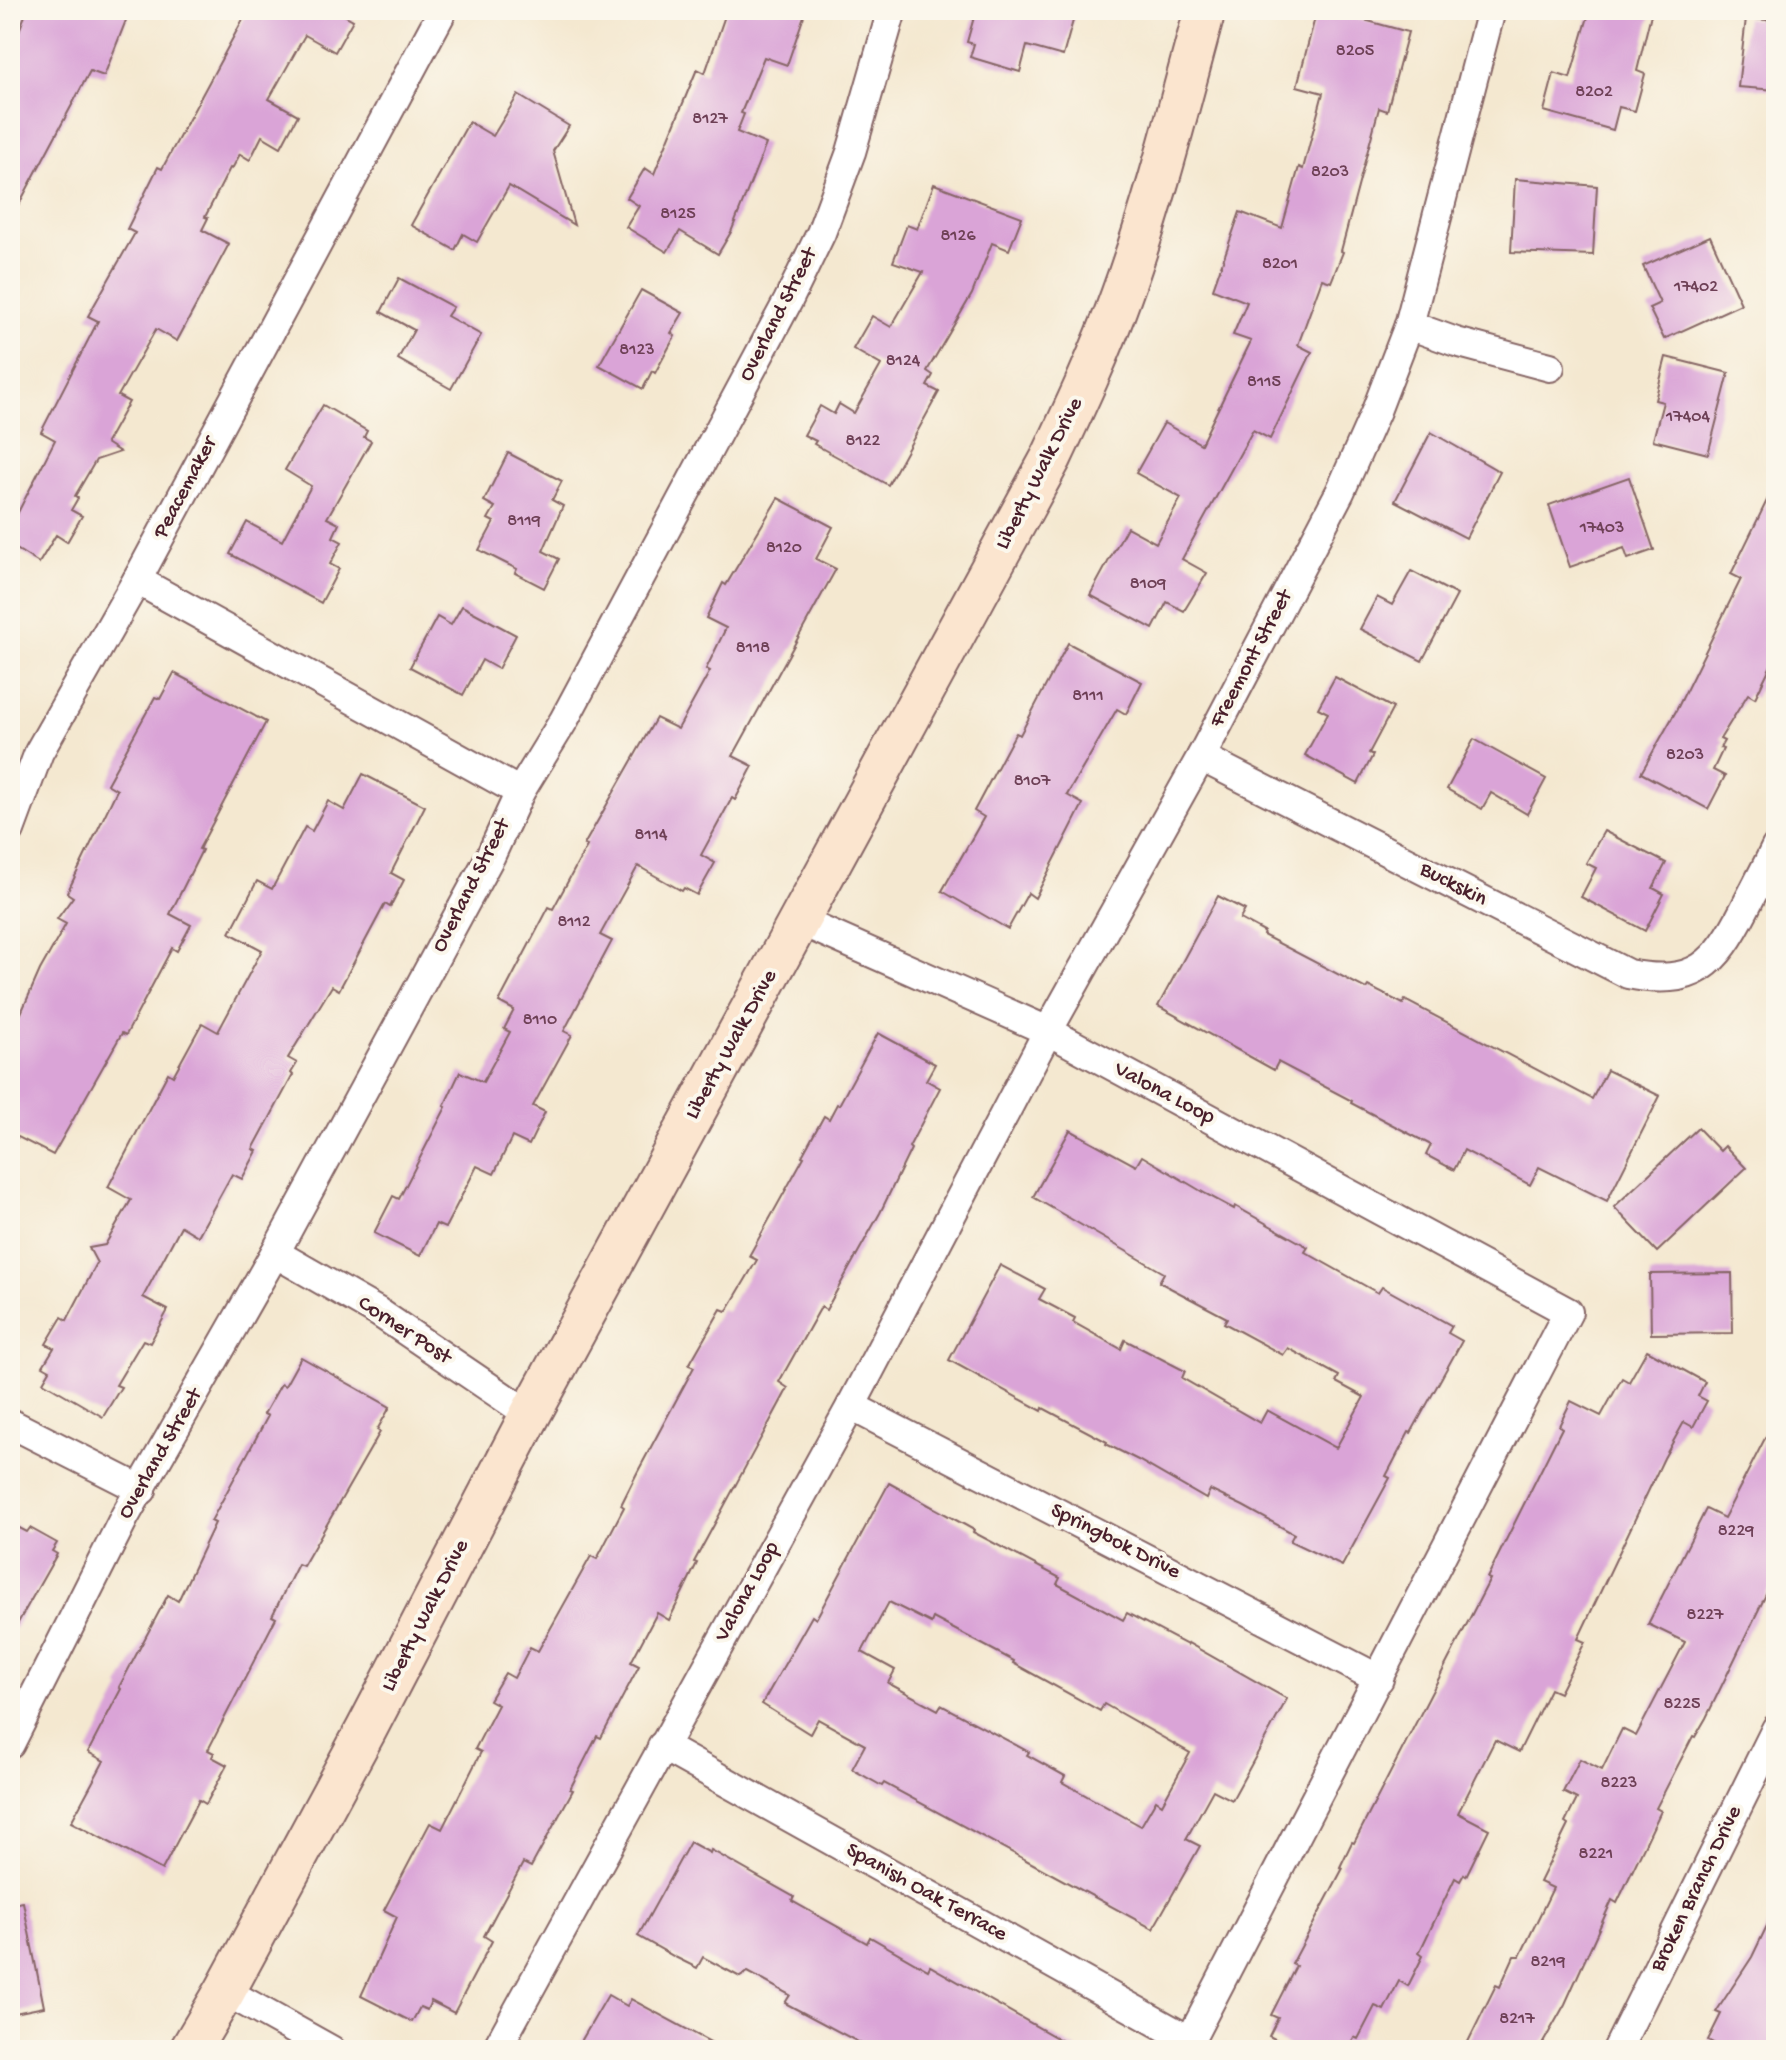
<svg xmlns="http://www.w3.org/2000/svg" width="1786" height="2060" font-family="'Gochi Hand',sans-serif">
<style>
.building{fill:#daa4d7;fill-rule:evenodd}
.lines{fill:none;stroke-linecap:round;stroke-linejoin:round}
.street-casing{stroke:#866565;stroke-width:32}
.secondary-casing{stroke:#866565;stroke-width:44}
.street{stroke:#fff;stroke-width:28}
.secondary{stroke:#fbe5cf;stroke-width:40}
.labels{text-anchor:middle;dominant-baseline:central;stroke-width:8;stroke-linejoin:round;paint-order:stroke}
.number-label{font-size:18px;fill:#6e4056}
.street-label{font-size:22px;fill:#4a1f2b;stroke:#fbf7ec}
</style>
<rect width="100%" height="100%" fill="#fbf7ec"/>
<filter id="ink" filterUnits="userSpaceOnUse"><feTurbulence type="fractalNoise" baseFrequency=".0125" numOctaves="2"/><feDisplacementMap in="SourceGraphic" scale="16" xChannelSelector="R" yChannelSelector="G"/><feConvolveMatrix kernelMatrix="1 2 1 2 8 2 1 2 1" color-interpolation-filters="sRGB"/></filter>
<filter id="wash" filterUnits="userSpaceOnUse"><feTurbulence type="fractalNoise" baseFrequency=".006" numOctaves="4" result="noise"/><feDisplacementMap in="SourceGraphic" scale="32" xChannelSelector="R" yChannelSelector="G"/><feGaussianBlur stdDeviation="1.8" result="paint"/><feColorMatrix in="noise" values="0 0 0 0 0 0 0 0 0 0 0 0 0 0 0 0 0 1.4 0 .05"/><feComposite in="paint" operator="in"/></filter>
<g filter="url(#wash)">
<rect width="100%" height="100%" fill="#f4e8d0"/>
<g id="blocks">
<g class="building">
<polygon points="27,10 130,10 104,76 90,71 10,221 10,55"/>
<polygon points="248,10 335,10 353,20 335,52 305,35 269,99 298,115 281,147 262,136 250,160 240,154 232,169 230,168 205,217 208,218 202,230 229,244 177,341 156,329 118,396 129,402 106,443 120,452 96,460 75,496 78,498 71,510 82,516 67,542 56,535 39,563 10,545 10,528 55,440 41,432 98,321 88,316 135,233 127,229 158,167 162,169"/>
<polygon points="727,10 806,10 787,65 764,57 741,113 744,114 737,132 766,144 731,232 718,254 680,231 667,252 626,227 639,206 627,198 645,168 654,174 697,69 705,73"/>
<polygon points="976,10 1076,10 1063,56 1027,46 1020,72 970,57 974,44 967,42"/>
<polygon points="1317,10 1328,10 1408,32 1387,111 1379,108 1341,251 1343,252 1331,282 1322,279 1298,345 1312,352 1270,439 1253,430 1182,559 1207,573 1184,611 1167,602 1153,629 1090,595 1127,527 1156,543 1181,498 1136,473 1164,423 1201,444 1251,341 1233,335 1247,302 1213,289 1240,212 1282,228 1299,167 1303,169 1323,93 1297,86"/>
<polygon points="1590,10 1652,10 1637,71 1645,74 1635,111 1619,107 1613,130 1544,111 1554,73 1570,78"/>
<polygon points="1746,18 1776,21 1776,90 1738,87"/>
<polygon points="518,95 569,126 553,151 574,225 509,186 477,242 463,234 455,250 411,225 469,122 493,136"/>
<polygon points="1515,179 1597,186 1593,255 1511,252"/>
<polygon points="934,184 1022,217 1009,250 992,243 972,294 927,371 933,375 927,386 939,392 888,485 814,444 816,441 804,435 820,406 834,414 839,404 854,413 881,365 853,349 872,316 891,327 923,272 893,262 907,225 917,229"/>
<polygon points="1710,236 1741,304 1664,339 1649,308 1660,303 1643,266"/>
<polygon points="399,278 453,307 447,316 481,335 451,389 398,359 414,330 381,312"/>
<polygon points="641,290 683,313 671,333 675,336 655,373 652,371 643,389 599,365"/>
<polygon points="1666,357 1729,373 1708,454 1653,440 1663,402 1655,400"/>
<polygon points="323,405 367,431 364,437 371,441 327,518 339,524 333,537 342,542 330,564 339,569 321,603 230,554 247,522 282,541 311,486 285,470"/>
<polygon points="1431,432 1500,472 1466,538 1395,501"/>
<polygon points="508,453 562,481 552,500 563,506 543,551 559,559 544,588 515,573 517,569 479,550 494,522 488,519 495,507 484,501"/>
<polygon points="1629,477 1654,550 1628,559 1624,548 1570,567 1549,505"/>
<polygon points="1776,482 1776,655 1755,698 1748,694 1720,739 1724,741 1720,748 1723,749 1713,770 1725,776 1708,809 1641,773 1676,711 1741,579 1731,574"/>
<polygon points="778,498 833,527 816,559 836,569 733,756 753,766 735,800 732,798 701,855 715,863 697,895 684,888 682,891 638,866 600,935 612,941 564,1031 572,1035 533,1106 545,1112 529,1145 512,1137 494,1174 477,1166 445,1228 436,1224 420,1256 374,1233 393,1196 399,1199 446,1107 444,1106 460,1072 483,1082 510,1032 504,1029 514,1010 499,1002 549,907 553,909 587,846 584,845 656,718 678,729 710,671 706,669 726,628 706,618 723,583 726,585"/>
<polygon points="1411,571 1457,595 1422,661 1360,629 1377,597 1392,605"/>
<polygon points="462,606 516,635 498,669 482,660 463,695 410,667 437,617 451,625"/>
<polygon points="1068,643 1142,682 1126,714 1117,709 1067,795 1083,804 1035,898 1028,893 1008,929 942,891 984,817 974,811 1014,736 1016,733 1020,735"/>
<polygon points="174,673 266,722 199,849 202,850 170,914 191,925 177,951 172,948 126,1035 122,1033 53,1155 10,1133 10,1015 18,1020 40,970 66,924 57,919 73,897 67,893 117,790 107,784 155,697 160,699"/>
<polygon points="1335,677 1393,708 1369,753 1373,755 1358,784 1305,755 1328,713 1318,708"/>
<polygon points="1474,739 1546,779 1527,814 1491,793 1482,809 1447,789"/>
<polygon points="363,774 425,806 391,873 404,880 390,907 385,904 339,990 332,986 288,1058 297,1063 291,1073 293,1075 253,1149 257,1151 242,1179 232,1174 198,1236 181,1226 143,1297 168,1310 150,1343 143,1340 116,1385 121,1387 103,1417 43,1382 50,1370 43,1366 54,1348 46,1344 62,1317 67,1320 97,1263 89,1248 105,1245 131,1200 108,1187 168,1073 173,1076 202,1023 218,1032 262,950 230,933 257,881 272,889 305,827 312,831 328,801 344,810"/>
<polygon points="1604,831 1666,863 1653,888 1664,894 1645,931 1581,897 1596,868 1586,863"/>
<polygon points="1218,896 1245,910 1240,919 1264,932 1263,935 1366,989 1368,986 1403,1004 1405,1000 1592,1099 1607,1070 1660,1096 1607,1201 1539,1167 1530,1185 1464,1150 1454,1170 1426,1155 1431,1145 1351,1103 1352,1101 1278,1062 1274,1070 1158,1006"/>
<polygon points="878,1033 935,1064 926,1080 940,1088 909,1147 911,1149 880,1213 826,1310 821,1307 779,1382 788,1388 694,1562 697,1563 669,1620 657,1613 631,1662 639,1666 601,1738 597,1736 570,1789 573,1790 531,1867 523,1863 484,1936 492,1941 454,2013 431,2001 427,2010 420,2007 412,2022 361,1996 397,1917 384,1910 430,1823 442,1829 481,1752 475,1749 498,1705 489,1700 505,1673 514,1678 530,1647 538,1651 591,1556 597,1559 624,1507 621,1505 637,1473 694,1367 689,1365 721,1309 726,1311 728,1309 757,1260 749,1256 804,1157 802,1156 824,1116 829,1119 837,1104 839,1105"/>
<polygon points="1698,1128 1720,1151 1725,1146 1746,1168 1657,1252 1614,1207"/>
<polygon points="1070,1130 1136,1166 1142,1156 1206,1194 1234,1209 1235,1206 1308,1247 1305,1252 1378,1293 1382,1287 1452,1326 1448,1333 1462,1341 1411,1433 1409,1432 1386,1476 1390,1478 1342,1566 1290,1541 1294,1534 1243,1506 1210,1490 1206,1499 1138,1460 1106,1444 1107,1442 1043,1408 1042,1411 949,1360 1000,1265 1045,1289 1039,1299 1075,1318 1073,1322 1121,1349 1125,1340 1185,1371 1182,1378 1260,1423 1267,1410 1336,1448 1364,1397 1336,1382 1339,1376 1288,1348 1283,1355 1224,1323 1227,1318 1159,1282 1164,1273 1033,1197"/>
<polygon points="1732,1273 1733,1333 1651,1334 1650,1274"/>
<polygon points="1647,1350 1705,1382 1698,1396 1707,1401 1693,1427 1684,1422 1664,1458 1578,1639 1585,1642 1559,1693 1550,1689 1519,1752 1495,1740 1458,1813 1489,1829 1466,1876 1464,1874 1460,1881 1455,1878 1419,1953 1423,1956 1408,1986 1399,1981 1384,2010 1375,2006 1358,2039 1354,2037 1347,2050 1296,2050 1269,2036 1278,2018 1271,2015 1296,1966 1292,1964 1343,1868 1340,1867 1352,1842 1354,1843 1490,1579 1487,1578 1562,1428 1559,1426 1571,1401 1601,1416 1622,1378 1629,1382"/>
<polygon points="301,1357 390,1407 377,1430 380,1432 303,1566 298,1564 272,1616 276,1618 208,1750 214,1753 212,1757 227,1765 206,1804 199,1800 162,1870 71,1822 104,1761 88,1752 121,1689 119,1687 168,1595 178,1601 215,1523 211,1521 268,1416 264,1414 281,1384 285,1386"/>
<polygon points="1776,1417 1776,1574 1706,1718 1695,1737 1693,1736 1656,1808 1661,1811 1617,1903 1612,1900 1565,2004 1539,2050 1464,2050 1496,1985 1500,1987 1514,1956 1520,1956 1553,1888 1540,1882 1568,1825 1565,1823 1577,1799 1563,1792 1580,1759 1602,1770 1622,1729 1636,1736 1685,1642 1648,1624 1706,1509 1724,1518"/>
<path d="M 889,1483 L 974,1530 L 973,1532 L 1060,1578 L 1057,1584 L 1123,1620 L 1127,1613 L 1187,1645 L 1188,1643 L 1287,1699 L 1232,1800 L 1213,1790 L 1186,1839 L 1200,1846 L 1153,1929 L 884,1783 L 882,1786 L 852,1769 L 865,1745 L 818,1719 L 810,1734 L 762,1704 L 812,1616 L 816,1619 ZM 889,1602 L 931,1623 L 933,1618 L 1014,1661 L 1013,1663 L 1100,1711 L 1104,1704 L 1190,1753 L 1162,1804 L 1156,1800 L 1141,1826 L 1062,1782 L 1065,1776 L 1027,1755 L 1029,1752 L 941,1705 L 938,1710 L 888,1683 L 895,1670 L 862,1652 Z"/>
<polygon points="10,1523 27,1532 30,1528 57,1543 52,1551 57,1554 10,1637"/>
<polygon points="690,1842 710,1853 711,1850 794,1897 792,1901 867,1943 870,1937 928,1970 930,1966 1078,2050 873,2050 785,2003 790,1995 748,1972 740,1977 703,1957 697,1968 675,1957 638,1936"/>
<polygon points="23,1902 44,2007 10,2014 10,1904"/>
<polygon points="1776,1907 1776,2039 1770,2050 1726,2050 1708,2040 1721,2014 1716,2012 1752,1957"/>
<polygon points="608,1995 627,2006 631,1999 725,2050 576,2050"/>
</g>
</g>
</g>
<g filter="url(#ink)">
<use href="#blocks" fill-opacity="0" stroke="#866565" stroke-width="2"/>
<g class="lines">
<defs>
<g id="street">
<polyline points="443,10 137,580 520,792"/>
<polyline points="1409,325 1456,342 1550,367"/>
<path d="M 1201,757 L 1628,974 C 1695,987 1716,965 1745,908 C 1755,888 1766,868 1776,847"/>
<polyline points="10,830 39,752 137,580"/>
<polyline points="800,921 1048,1031 1201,757 1340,492 1376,411 1409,325 1491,10"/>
<polyline points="275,1253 378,1312 530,1415"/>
<polyline points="851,1406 1379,1679"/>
<polyline points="10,1423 142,1490"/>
<polyline points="10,1744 125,1516 275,1253 491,855 520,792 564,720 788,301 821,233 851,152 892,10"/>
<polyline points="662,1746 1189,2040"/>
<polyline points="225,1991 331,2050"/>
<polyline points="496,2050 851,1406 1048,1031 1568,1312 1185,2050"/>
<polyline points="1617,2050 1776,1729"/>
</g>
<path id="secondary" d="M 190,2050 L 225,1991 L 366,1730 L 530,1415 L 1051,458 C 1076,405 1101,352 1121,296 C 1155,203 1179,106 1205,10"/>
</defs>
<use href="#street" class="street-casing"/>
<use href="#secondary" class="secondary-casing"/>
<use href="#street" class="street"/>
<use href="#secondary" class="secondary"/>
</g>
</g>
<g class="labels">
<g class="number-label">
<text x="1355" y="51">8205</text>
<text x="1594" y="92">8202</text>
<text x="710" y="119">8127</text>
<text x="1330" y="172">8203</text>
<text x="678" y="214">8125</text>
<text x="958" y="236">8126</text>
<text x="1280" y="264">8201</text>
<text x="1696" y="287">17402</text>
<text x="637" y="350">8123</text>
<text x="903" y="361">8124</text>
<text x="1264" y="382">8115</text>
<text x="1688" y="417">17404</text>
<text x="863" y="441">8122</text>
<text x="524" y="521">8119</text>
<text x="1602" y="528">17403</text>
<text x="784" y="548">8120</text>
<text x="1148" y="584">8109</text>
<text x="753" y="648">8118</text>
<text x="1088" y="696">8111</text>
<text x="1685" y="755">8203</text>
<text x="1032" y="781">8107</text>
<text x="651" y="835">8114</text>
<text x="574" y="922">8112</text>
<text x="540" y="1020">8110</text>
<text x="1736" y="1531">8229</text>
<text x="1705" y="1615">8227</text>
<text x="1682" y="1704">8225</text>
<text x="1619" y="1783">8223</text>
<text x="1596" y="1854">8221</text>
<text x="1548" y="1962">8219</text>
<text x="1517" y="2019">8217</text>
</g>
<g class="street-label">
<text transform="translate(779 315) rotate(-63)">Overland Street</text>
<text transform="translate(1040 474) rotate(-63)">Liberty Walk Drive</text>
<text transform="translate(186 488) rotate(-62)">Peacemaker</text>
<text transform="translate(1252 659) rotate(-62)">Freemont Street</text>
<text transform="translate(1453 885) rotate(27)">Buckskin</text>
<text transform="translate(472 886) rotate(-63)">Overland Street</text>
<text transform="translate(732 1045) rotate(-61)">Liberty Walk Drive</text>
<text transform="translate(1164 1094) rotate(28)">Valona Loop</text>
<text transform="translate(404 1331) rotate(33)">Corner Post</text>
<text transform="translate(161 1454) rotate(-60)">Overland Street</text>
<text transform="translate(1115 1542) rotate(27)">Springbok Drive</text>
<text transform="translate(748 1592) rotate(-61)">Valona Loop</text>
<text transform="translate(426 1616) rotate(-63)">Liberty Walk Drive</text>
<text transform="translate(1697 1889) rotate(-64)">Broken Branch Drive</text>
<text transform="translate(926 1893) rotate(29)">Spanish Oak Terrace</text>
</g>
</g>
<rect width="1786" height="2060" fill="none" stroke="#fbf7ec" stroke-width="40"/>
</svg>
